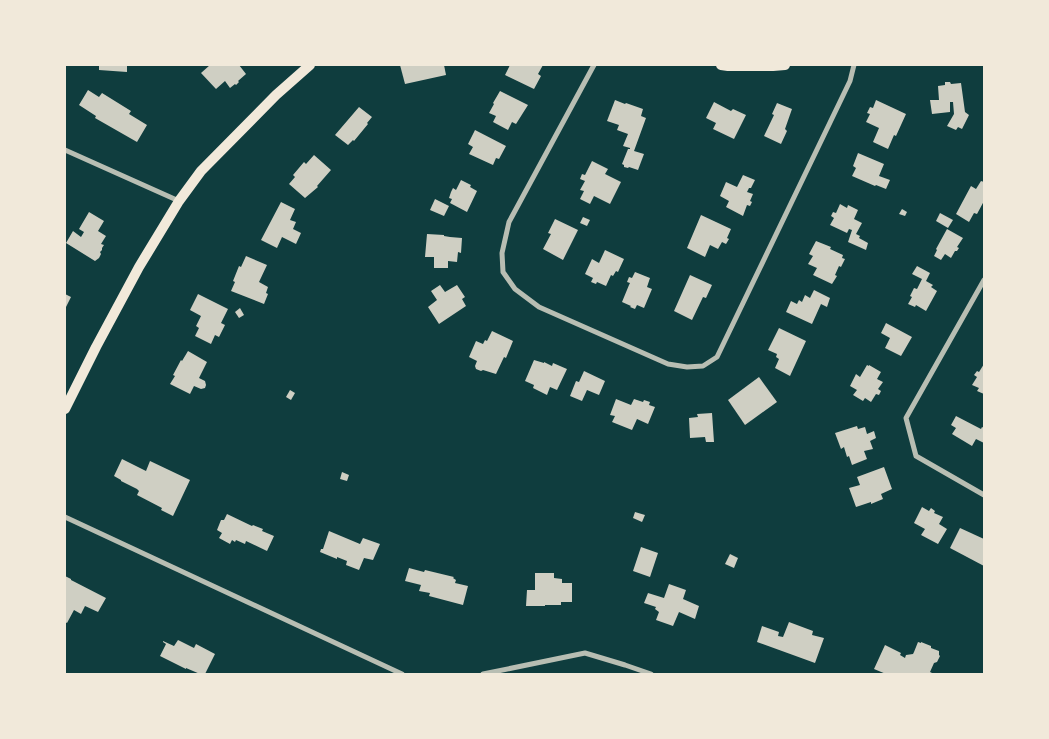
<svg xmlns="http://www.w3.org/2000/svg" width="1049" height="739" font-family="'PT Sans',sans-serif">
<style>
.building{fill:#cfcfc3}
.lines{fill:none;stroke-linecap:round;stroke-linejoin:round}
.minor{stroke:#b8beb3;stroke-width:5}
.secondary{stroke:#f1e9da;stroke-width:10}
</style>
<rect width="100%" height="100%" fill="#0f3d3e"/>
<g class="building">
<polygon points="99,65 127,65 127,72 99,70"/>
<polygon points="210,65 239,65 246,74 238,81 239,82 236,85 235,84 230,88 225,81 216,89 201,73"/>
<polygon points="400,65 444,65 446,75 405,84"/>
<polygon points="510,65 543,65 538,74 541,76 534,89 505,75"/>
<polygon points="945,82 950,82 951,84 961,83 965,112 969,115 962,129 958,127 956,130 947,126 954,114 953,102 950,102 950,112 932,114 930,100 939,100 938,86 945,85"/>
<polygon points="88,90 99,97 102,93 131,111 129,114 147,125 137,142 95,118 96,116 79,105"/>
<polygon points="500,91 528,105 516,124 512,122 508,130 493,122 496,116 489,113 494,104 493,103"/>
<polygon points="615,100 625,104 626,103 643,109 641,116 646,118 634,151 644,154 638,170 629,167 628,168 624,167 624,165 622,164 628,149 630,149 630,148 623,146 628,134 617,130 619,125 607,121"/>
<polygon points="876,100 906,114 896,136 894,135 888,149 873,142 879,128 866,122 870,114 867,113 870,107 873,108"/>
<polygon points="714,102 731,111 733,109 746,115 734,139 713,129 716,123 706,118"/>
<polygon points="777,103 792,109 785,129 787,131 781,144 764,136 774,115 772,114"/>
<polygon points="359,107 372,117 367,123 368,124 354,141 353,140 348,145 335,135"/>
<polygon points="475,130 506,146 499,159 496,158 493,165 469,154 473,147 468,144"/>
<polygon points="858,153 884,164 879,176 890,180 886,189 876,185 875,186 852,176 856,168 853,166"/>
<polygon points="314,155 331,170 317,186 318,187 305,198 289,184 295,177 293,175 304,162 306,164"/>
<polygon points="592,161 608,169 605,174 621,182 610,204 594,196 590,204 580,199 584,191 580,190 585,181 580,179 582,174 585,175"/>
<polygon points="743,175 755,180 751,188 749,188 747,192 753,194 750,201 752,202 750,206 747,205 743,216 726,207 729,201 720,196 726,182 737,187"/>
<polygon points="461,180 471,185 470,187 477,191 467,212 450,203 452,199 449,198 451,192 453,188 456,190"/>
<polygon points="981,181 984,182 984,201 977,214 974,213 969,222 956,214 971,186 976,189"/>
<polygon points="435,199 449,206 444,216 430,210"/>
<polygon points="281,202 295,209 290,220 296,222 293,229 301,233 296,244 282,237 277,248 261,240"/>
<polygon points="840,204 847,208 848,205 858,210 854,219 862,223 856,234 860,236 859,238 868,243 866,250 848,242 852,230 849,229 847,233 830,225 834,218 831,216 833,212 836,213"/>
<polygon points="902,209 907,212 905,216 899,214"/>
<polygon points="89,212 104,221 98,231 106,236 101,244 104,245 102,248 102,250 100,252 101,254 99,258 95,261 66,243 73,231 81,237 84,232 79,229"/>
<polygon points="940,213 953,220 948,228 936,221"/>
<polygon points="701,215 731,229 727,238 729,239 726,244 722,242 718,249 710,245 705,257 687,248"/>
<polygon points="583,217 590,220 587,226 580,223"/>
<polygon points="555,219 578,230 563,260 543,249 551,234 548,233"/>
<polygon points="947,229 963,238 957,247 959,248 957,251 955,251 951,258 945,254 941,260 934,256 937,250 936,249"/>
<polygon points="427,234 444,235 444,236 450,237 462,238 461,253 458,252 457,262 448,261 448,268 434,268 434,257 425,257"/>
<polygon points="816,241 831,247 830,249 843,255 842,258 845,259 841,267 839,266 835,275 837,276 832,284 813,275 817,268 808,264 813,256 809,254"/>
<polygon points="605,250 624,259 618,272 616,271 613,276 611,275 606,286 597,282 596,284 591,282 593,278 585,274 592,259 599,263"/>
<polygon points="246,256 267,265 259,282 268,287 266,293 268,294 264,304 231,291 235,282 233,281 239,266 241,267"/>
<polygon points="917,266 930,273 926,281 933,285 931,287 937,291 926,311 916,305 915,307 908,304 912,297 910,296 914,288 917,289 922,279 912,274"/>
<polygon points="635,272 650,278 647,287 652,289 644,308 637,305 635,309 630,307 631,306 622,302 629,285 630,283 627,282 629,277 632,278"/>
<polygon points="690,275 712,285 706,298 703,297 692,320 674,311"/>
<polygon points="440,285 445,292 457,285 465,297 462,299 466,306 439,324 428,307 437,300 431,291"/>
<polygon points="814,290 830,298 827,307 821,304 812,324 786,312 791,301 797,304 799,300 802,302 805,295 810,298"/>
<polygon points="65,294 71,297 65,309"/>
<polygon points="198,294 228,309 221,323 225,325 219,337 215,335 211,344 195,336 199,328 196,326 201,316 190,310"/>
<polygon points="240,308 244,315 239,318 235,312"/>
<polygon points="886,323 912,337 901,356 885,348 890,338 881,333"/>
<polygon points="779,328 806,341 790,376 775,368 779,359 776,357 777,354 768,350"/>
<polygon points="492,331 513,341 506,358 504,357 496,374 483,370 481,371 476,369 475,366 477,361 469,357 476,341 483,344 485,340 487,341"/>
<polygon points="188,351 207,362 199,378 205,381 206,385 205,388 201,389 194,386 190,394 170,384 175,376 173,375 181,360 182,361"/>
<polygon points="534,360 544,363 544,362 552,366 553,363 567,369 557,390 550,387 547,395 533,388 534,385 525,381"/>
<polygon points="984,364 984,394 977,391 979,388 972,385 977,377 974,375 977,371 979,372"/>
<polygon points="867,365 869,366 869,365 881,372 877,379 883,382 878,389 881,391 879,395 876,394 871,402 865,398 863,401 853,395 857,390 850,386 856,374 860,377"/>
<polygon points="584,371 605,381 599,395 587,390 582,401 570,396 576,381 579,382"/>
<polygon points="759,377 777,402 745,425 728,400"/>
<polygon points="290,390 295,393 291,400 286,397"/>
<polygon points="616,399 631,405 634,399 643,402 644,400 650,402 649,405 655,407 648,424 637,419 632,430 612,422 615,416 610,415"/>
<polygon points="712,413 714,442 706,442 705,437 690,438 689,418 698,417 697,414"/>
<polygon points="956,416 981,429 982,427 984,428 984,443 976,439 972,446 952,434 956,428 951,425"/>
<polygon points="857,426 858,429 865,427 867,434 874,431 876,438 870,441 873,449 864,451 867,459 852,465 849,456 847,457 844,447 841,449 835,433"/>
<polygon points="122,459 146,471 150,461 190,480 173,516 161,510 162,508 137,495 139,491 137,489 121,481 121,480 114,476"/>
<polygon points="884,467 892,489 881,494 883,499 871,504 871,502 856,507 849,488 860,485 857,477"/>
<polygon points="342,472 349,475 347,481 340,479"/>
<polygon points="922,507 929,511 931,508 935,511 934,513 943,517 939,524 947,529 938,544 921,535 925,529 914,523"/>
<polygon points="635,512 645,515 642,522 633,518"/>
<polygon points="227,514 252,526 253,525 263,529 262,531 274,536 267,551 246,541 245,544 236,540 235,542 232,540 230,544 219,538 222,533 217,530 221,520 224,520"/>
<polygon points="960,528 984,539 984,566 950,548"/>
<polygon points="329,531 360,544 363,538 380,544 373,560 364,558 359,570 346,565 347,561 337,557 337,559 320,552 321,549 323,549"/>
<polygon points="641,547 658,553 650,577 633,571"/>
<polygon points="730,554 738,558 734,568 725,564"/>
<polygon points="409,568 424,572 425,570 454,577 453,578 456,580 455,583 468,586 463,605 429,596 430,593 419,591 421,585 405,581"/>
<polygon points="535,573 554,573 554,578 562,579 562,583 572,583 572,602 561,602 561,605 545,605 545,606 526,606 527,590 535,590"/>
<polygon points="65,576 71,579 71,580 106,598 98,612 85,606 81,614 74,610 67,623 65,622"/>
<polygon points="669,584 686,590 683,599 699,606 695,619 679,612 673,626 656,620 659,612 655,609 656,607 644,603 648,593 664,598"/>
<polygon points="789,622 813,631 812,635 824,638 815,663 757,642 762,626 779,632 778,636 783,637"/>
<polygon points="178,640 194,648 196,644 215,654 205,674 200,674 186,668 186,669 160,656 166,644 163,642 163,641 174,646"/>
<polygon points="918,642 921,643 921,642 931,646 931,648 939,651 939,655 940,656 937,662 934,663 930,672 934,674 894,674 892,673 892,674 886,674 874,669 885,645 901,653 900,655 905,658 906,655 913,654 914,652"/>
</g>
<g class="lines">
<g class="minor">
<polyline points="594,65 509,222 502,253 503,272 515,289 539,307 668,364 687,367 703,366 717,357 850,81 854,65"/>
<polyline points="65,150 179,201"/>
<polyline points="984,280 906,418 916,456 984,495"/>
<polyline points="65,517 402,674"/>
<polyline points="483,674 585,653 625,665 651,674"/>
</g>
<g class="secondary">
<polyline points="721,65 728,66 773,66 785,65"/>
<polyline points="65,409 96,347 139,267 179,201 201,171 276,95 310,65"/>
</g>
</g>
<rect width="1049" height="739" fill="none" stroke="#f1e9da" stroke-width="132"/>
</svg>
